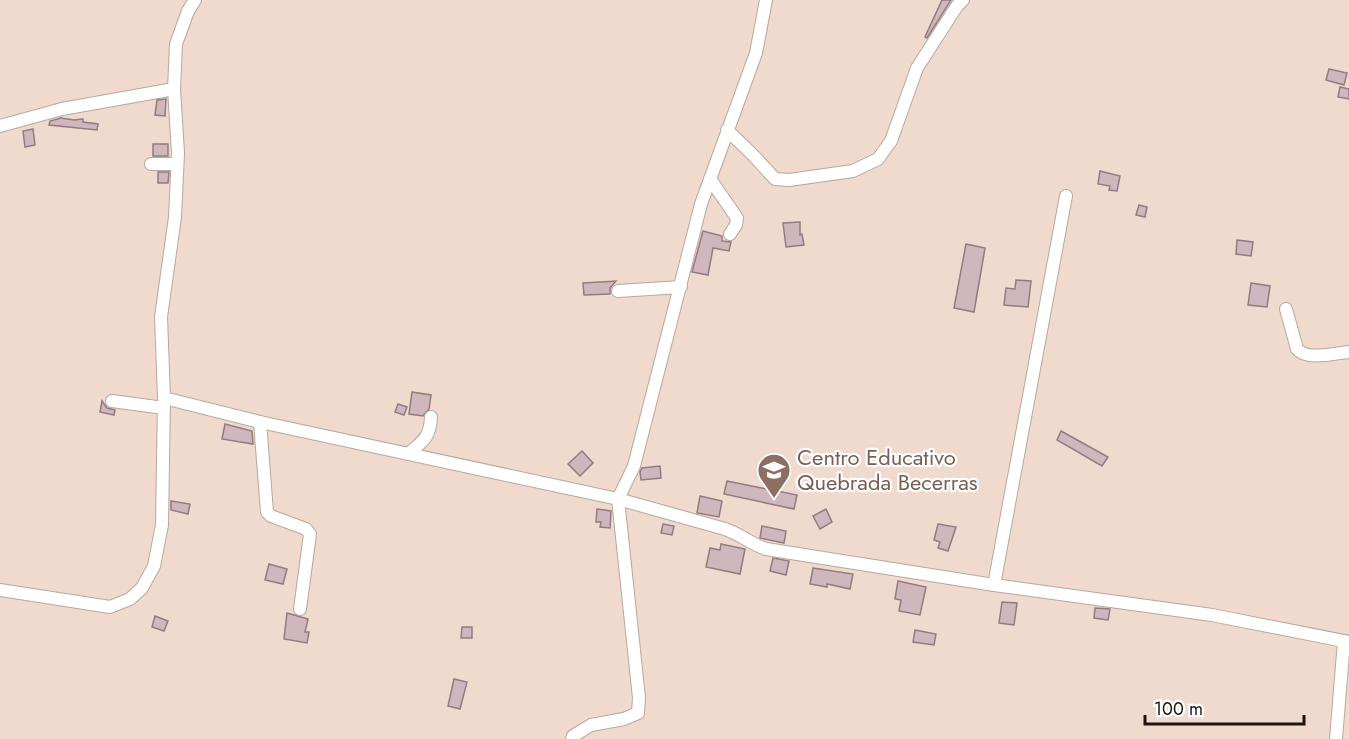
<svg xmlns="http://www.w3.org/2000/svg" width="1349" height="739" font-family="Jost,sans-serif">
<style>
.building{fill:#d0b7be;stroke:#927b81;stroke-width:1.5}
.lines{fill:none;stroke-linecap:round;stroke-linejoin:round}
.minor-casing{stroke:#bba79a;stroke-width:14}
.minor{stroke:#fff;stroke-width:12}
.labels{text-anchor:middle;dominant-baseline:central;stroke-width:4.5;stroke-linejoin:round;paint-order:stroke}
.education-label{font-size:22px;fill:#785e54;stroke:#fff;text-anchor:start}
</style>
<rect width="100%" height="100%" fill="#efdacd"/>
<g class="building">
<polygon points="942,0 951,0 927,38 925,37"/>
<polygon points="1329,69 1347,73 1344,85 1326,80"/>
<polygon points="1340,87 1349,89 1349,99 1338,97"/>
<polygon points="166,99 165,116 155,115 157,100"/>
<polygon points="61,118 74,120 83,119 83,122 98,124 97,130 49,125 50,121"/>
<polygon points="33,129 35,145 25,147 23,131"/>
<rect x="153" y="144" width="15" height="12"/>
<polygon points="1100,171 1120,176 1117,191 1109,190 1110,186 1098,184"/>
<polygon points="158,172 169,172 168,183 158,183"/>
<polygon points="1139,205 1147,207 1145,217 1136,215"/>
<polygon points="800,222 800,235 802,234 804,245 786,247 783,223"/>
<polygon points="703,231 722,236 722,241 731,242 729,251 713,248 708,275 692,272"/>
<polygon points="1237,240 1253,242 1251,256 1236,254"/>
<polygon points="966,244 985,248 974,312 954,308"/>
<polygon points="1016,280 1031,281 1028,307 1004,305 1006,288 1015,289"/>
<polygon points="616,281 610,288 610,294 584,295 583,283"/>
<polygon points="1251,283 1270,286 1267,307 1248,305"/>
<polygon points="412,392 431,395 429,409 423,416 409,414"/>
<polygon points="102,401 107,408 115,410 114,415 100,412"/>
<polygon points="398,404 407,407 404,415 395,412"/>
<polygon points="225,424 252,431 253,444 222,439"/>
<polygon points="1061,431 1108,457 1102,466 1057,440"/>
<polygon points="582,451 593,463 580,476 568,464"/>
<polygon points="660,466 661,478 641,480 640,472 642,468"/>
<polygon points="727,481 797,495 794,509 724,494"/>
<polygon points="700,496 722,501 719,517 697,513"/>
<polygon points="171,501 190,504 188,514 171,510"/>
<polygon points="597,509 611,511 610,528 600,527 601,522 596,522"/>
<polygon points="826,509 832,522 820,529 813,516"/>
<polygon points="663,524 674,526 672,535 661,533"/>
<polygon points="938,524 956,527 948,551 938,548 940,542 934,540"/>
<polygon points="762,526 786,531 784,543 760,538"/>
<polygon points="721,544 745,549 740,574 706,567 710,548 720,550"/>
<polygon points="773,558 789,561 786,575 770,571"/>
<polygon points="269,564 287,569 283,584 265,580"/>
<polygon points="813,568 853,574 850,589 827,584 827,587 810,584"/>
<polygon points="898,581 926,587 920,615 899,611 901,600 895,599"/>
<polygon points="1002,602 1017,603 1014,625 999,623"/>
<polygon points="1095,608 1110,609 1108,620 1094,618"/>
<polygon points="287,613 308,619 305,632 309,632 307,643 284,639"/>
<polygon points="155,616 168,621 164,631 152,627"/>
<polygon points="462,627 472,627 472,638 461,638"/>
<polygon points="915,630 936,634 934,645 913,642"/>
<polygon points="454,679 467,682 460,709 448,706"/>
</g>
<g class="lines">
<defs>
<g id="minor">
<polyline points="0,126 62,109 174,89"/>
<polyline points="727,130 753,155 775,179 789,180 853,171 878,159 891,141 917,68 957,6 963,0"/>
<polyline points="151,164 177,164"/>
<polyline points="710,179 737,218 736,225 730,234"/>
<polyline points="618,291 681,287"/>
<path d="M 1286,309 L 1297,349 C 1307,361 1335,353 1349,352"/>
<path d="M 164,398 L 260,422 L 618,499 L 725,529 C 740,534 751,544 766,549 L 994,585 L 1212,615 L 1349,642"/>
<polyline points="112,401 164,408"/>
<polyline points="260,422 267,512 271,516 306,529 310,534 300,609"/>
<path d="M 408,454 C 423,441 430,438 431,417"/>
<polyline points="994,585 1066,196"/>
<polyline points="0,590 110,607 130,599 142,588 154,566 162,525 164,398 161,317 175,217 178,153 174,89 176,44 188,11 195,0"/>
<polyline points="572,739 573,736 591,725 624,719 638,713 639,698 618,499 634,466 701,204 756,53 766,0"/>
<polyline points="1336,739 1344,641"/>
</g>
</defs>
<use href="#minor" class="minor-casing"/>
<use href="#minor" class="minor"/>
</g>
<defs>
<symbol id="school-pin" viewBox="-11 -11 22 30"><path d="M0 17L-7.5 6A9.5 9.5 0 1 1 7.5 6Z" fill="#8d6e63" stroke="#fff"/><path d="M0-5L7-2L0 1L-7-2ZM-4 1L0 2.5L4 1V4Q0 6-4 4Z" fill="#fff"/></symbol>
</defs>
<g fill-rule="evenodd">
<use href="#school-pin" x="755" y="451" width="38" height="52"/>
</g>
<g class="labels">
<g class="education-label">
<text x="797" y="457">Centro Educativo<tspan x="797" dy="25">Quebrada Becerras</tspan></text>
</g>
</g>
<path d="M1145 715v9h159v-9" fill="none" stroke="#1b140f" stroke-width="3"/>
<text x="1154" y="715" font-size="18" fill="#1b140f" stroke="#ffffff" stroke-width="4.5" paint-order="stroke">100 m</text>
</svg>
